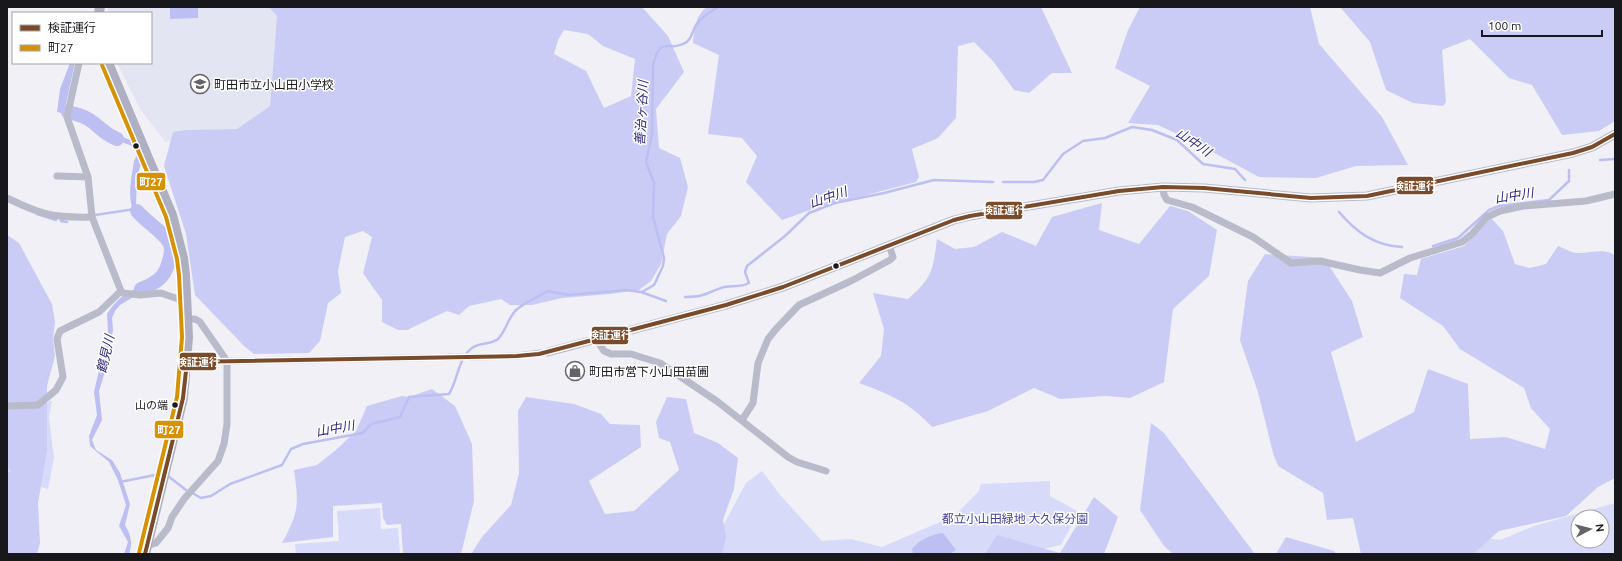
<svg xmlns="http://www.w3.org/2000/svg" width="1622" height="561" font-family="Ubuntu,'Noto Sans JP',sans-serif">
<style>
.built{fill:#e4e5f3}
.green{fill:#d8dafa;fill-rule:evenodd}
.forest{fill:#caccf5;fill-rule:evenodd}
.water{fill:#bdbff2}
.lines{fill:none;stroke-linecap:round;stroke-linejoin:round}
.stream{stroke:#bdbff2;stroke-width:2.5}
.river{stroke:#bdbff2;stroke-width:14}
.minor{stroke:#b9baca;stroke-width:7}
.tertiary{stroke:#b9baca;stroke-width:9}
.secondary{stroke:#afafc2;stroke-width:10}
.bus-1-casing{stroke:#fff;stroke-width:7}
.bus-2-casing{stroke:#fff;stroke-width:7}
.bus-1{stroke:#7a4b2a;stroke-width:4}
.bus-2{stroke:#d69104;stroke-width:4}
.bus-dot{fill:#18181c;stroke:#fff;stroke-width:1.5}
.labels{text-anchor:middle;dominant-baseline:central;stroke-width:3;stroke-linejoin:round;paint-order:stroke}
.bus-label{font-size:11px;fill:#18181c;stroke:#fff;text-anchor:end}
.poi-label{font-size:12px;fill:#18181c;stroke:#fff;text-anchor:start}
.park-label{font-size:12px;fill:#474496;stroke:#fff}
.water-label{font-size:13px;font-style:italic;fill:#312a79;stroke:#fff}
.line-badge{stroke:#fff;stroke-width:1.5}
.badge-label{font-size:11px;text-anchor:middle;font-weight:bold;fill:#fff}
</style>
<rect width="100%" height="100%" fill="#f0f0f6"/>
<polygon class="built" points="108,7 271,7 277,16 270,106 237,129 186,130 166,143 140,109 117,63 151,63 151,13 108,13"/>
<g class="green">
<polygon points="50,401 52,401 49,418 54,458 48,489 7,477 7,411 40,409"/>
<polygon points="762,471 781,496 822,541 851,539 882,547 954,516 979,491 981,484 1050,481 1050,496 1079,512 1061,545 1020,554 708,554 746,483"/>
<path d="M 1615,503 L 1615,554 L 1462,554 L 1481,538 L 1500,540 L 1534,526 ZM 1578,517 L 1602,517 L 1602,541 L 1578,541 Z"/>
<polygon points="380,508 381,529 398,528 400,554 296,554 295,544 339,541 337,511"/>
</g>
<g class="forest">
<path d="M 269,7 L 642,7 L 668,36 L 684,72 L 656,109 L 659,148 L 680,158 L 688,187 L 681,216 L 667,234 L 661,264 L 651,281 L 639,290 L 610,294 L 562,298 L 532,305 L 510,305 L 501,299 L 469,306 L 459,315 L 447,311 L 407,330 L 398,330 L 382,322 L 382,300 L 363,273 L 372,237 L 363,231 L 345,237 L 338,271 L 341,293 L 328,303 L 320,341 L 309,353 L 254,354 L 245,347 L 195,295 L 186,234 L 164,166 L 173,132 L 186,130 L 237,129 L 270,106 L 277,16 ZM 564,30 L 588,34 L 603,46 L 635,59 L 631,96 L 604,108 L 586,71 L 554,54 L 558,40 Z"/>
<path d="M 707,7 L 1041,7 L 1072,73 L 1052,73 L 1029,93 L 1014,90 L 993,61 L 974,42 L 958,46 L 956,118 L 938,138 L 912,149 L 919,177 L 916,182 L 813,209 L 782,220 L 746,182 L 757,156 L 742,138 L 708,134 L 719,55 L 693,43 C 694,30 696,14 707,7 Z"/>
<polygon points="1140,7 1310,7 1319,44 1382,117 1408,165 1356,166 1316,178 1259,177 1194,142 1158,125 1128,123 1150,86 1115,68 1128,30"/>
<polygon points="1340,7 1615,7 1615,121 1599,131 1562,135 1532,85 1509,78 1470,39 1442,50 1446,102 1443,106 1413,103 1386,90 1370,42"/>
<path d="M 1102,203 L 1099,230 L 1139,244 L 1170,206 L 1188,211 L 1217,230 L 1209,276 L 1173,309 L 1164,382 L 1130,398 L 1106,396 L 1060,399 L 1034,388 L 988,411 L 932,427 C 909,402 891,395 859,383 L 881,356 L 884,329 L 873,293 L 908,299 C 932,278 933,271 937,239 L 955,249 L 974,247 L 1002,232 L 1036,246 L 1052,217 Z"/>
<path d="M 1491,218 L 1503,231 L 1515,264 L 1530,268 L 1546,264 L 1558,246 C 1564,248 1571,253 1577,253 C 1588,254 1606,247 1615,256 L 1615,478 L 1598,487 L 1566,516 L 1499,531 L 1473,554 L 1361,554 L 1353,518 L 1327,520 L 1323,493 L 1278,466 L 1273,453 L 1258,392 L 1240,340 L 1248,281 L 1265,254 L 1324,258 L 1352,301 L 1363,337 L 1331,352 L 1356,442 L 1414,412 L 1428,369 L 1468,384 L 1470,439 L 1506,437 L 1545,449 L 1550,429 L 1531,408 L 1524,388 L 1460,349 L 1443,326 L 1400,298 L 1404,274 L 1417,275 L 1421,259 L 1464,246 Z"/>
<polygon points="7,235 19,243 52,304 55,322 53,338 55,356 47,386 47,451 38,503 40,543 37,554 7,554 7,472 11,472 7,466"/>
<path d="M 432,389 L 455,406 L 472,444 L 474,501 L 461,554 L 403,554 L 401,524 L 387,525 L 383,518 L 382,503 L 333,506 L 333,537 L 282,543 C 299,512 299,505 294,470 L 317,465 L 337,449 L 356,431 L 367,406 L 402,396 L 409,397 Z"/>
<polygon points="526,397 574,404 601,414 610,424 640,425 641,447 589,481 605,514 634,511 679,470 670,442 659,438 656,422 667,397 686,399 694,433 718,443 738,458 734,489 723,520 726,537 722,554 471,554 482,537 511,505 519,473 518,411"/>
<polygon points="1151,423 1164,433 1255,554 1173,554 1164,546 1140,510"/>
<polygon points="1094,497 1118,517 1104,554 985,554 997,535 1060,553"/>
<polygon points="1286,537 1334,551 1336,554 1276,554"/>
</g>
<g class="water">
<polygon points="170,7 198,7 198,18 170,19"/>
<path d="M 70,63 L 75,63 L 65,108 L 72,112 L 84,113 L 93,118 L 105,130 L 135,142 L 142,160 L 137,177 L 136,205 L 147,222 L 164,237 L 173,249 L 176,261 L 171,273 L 161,283 L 143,291 L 120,305 L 115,311 L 112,318 L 113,330 L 107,365 L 99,391 L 102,420 L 92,440 L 96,450 L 112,460 L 120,473 L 130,504 L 125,525 C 131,535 133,543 129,554 L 124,554 L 128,542 L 119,526 L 126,505 L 118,480 L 109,462 L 90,446 L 89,436 L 97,415 L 94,392 L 108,332 L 107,314 C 113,304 121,296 131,291 C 144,284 160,284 168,271 C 183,244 141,230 133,210 C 127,196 132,175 134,161 L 137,155 L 132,146 L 104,135 L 89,120 L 57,112 L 60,89 Z"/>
<path d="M 943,533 L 956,550 L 950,554 L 913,554 L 912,549 C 919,540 932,534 943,533 Z"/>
</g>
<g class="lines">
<g class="stream">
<polyline points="1600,160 1615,159"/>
<polyline points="1003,182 1034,182 1043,180 1063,154 1083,141 1105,138 1132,127 1152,130 1177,140 1203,164 1235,169 1245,180"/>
<path d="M 1339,212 C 1356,232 1375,246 1402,247"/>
<polyline points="37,214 56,220"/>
<polyline points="95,215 135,209"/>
<polyline points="61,221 67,222"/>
<polyline points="1433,246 1458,238 1489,210 1499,206 1549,200 1569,181 1569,170"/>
<path d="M 642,292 L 654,285 L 663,266 L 664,258 L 653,217 L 654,183 L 646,162 L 652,135 L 653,65 C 661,34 667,53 685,43 C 692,40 692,31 696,25 C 701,17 710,12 718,7"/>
<path d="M 685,297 C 704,297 704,294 721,288 C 730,285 740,288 749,283 L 745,272 L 747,266 L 785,236 L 809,213 L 835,203 L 884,193 L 934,180 L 993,182"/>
<polyline points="168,476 186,490"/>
<polyline points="120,482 160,474"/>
<path d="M 194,494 L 201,498 L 211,496 L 230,484 L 282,465 L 291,449 L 303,444 L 363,433 L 371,424 L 400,417 L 409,397 L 449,394 C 458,380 458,358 472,348 C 479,342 491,345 498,339 C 506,331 508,318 516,310 C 525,302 538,297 548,291 L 568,295 L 626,290 L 641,292 L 666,301"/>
</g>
<g class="river">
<path d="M 68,112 C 77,114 87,117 94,123 C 104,131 105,134 117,139"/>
<path d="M 137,211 C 146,222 161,230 169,242 C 171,246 171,253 170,257 C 166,276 159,282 141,289"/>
</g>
<g class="minor">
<polyline points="79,63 67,117 88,177 92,217 121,291 123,293 140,295 161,293 187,302"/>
<polyline points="57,176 88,177"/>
<polyline points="1163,187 1164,195 1167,200 1192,207 1253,237 1291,263 1320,261 1360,270 1380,273 1410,258 1462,242 1472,234 1487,217 1500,211 1523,206 1586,201 1615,194"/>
<path d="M 7,198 C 42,215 53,218 92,217"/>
<polyline points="597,340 604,351 611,354 631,354 660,363 718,402 788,457 797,462 826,471"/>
<polyline points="470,357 517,356 548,352"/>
<polyline points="187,362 463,357"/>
<polyline points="7,406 38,405 56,390 63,377 57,339 60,331 99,312 121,291"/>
<polyline points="742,420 753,403 758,363 768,339 776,329 799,305 851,281 890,260 893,257 889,245"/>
<polyline points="147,546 156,543 168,528 172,517 184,499 218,461 224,444 227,424 227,361 200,322 195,319 188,319"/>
</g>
<polyline class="tertiary" points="548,352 726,305 783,287 954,220 970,216 1119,191 1163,187 1204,188 1311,198 1367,196 1573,153 1592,147 1615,134"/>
<g class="secondary">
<polyline points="99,13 100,7"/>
<polyline points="108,63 172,215 183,258 185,275 188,337 183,398 145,554"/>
</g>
<defs>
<polyline id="bus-1" points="145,554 183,398 187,362 517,356 539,354 726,305 783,287 954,220 970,216 1119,191 1163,187 1204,188 1311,198 1367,196 1573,153 1592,147 1615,134"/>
<polyline id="bus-2" points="102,65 166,217 177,259 179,275 182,337 177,397 139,553"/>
</defs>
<use href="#bus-1" class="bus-1-casing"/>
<use href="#bus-2" class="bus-2-casing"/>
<use href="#bus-1" class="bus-1"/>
<use href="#bus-2" class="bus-2"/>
</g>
<defs>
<symbol id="school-ring" viewBox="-11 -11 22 22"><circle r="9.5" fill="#fff" stroke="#646468" stroke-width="1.5"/><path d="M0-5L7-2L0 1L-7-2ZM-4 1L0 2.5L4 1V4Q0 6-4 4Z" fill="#646468"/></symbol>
<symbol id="shop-ring" viewBox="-11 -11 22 22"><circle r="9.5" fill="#fff" stroke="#646468" stroke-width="1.5"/><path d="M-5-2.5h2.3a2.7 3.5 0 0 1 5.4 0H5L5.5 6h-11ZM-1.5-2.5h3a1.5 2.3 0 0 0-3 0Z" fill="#646468"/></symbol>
</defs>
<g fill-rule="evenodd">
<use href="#school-ring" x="189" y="73" width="22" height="22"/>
<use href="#shop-ring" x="564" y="360" width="22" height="22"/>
</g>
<g class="bus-dot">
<circle cx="136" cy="146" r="3.5"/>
<circle cx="836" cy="266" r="3.5"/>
<circle cx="175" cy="405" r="3.5"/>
</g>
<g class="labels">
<g class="bus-label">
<text x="168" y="405">山の端</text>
</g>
<g class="poi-label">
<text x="214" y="84">町田市立小山田小学校</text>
<text x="589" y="371">町田市営下小山田苗圃</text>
</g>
<g class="park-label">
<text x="1015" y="518">都立小山田緑地 大久保分園</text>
</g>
<g class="water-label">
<text transform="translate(641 113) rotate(-87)">善治ヶ谷川</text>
<text transform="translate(1194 142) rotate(34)">山中川</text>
<text transform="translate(1514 195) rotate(-9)">山中川</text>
<text transform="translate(828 197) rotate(-19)">山中川</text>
<text transform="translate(105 354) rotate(-77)">鶴見川</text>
<text transform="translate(335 428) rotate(-10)">山中川</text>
</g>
</g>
<g class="line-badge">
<rect x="136" y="172" width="30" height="19" rx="4" fill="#d69104"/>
<rect x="1396" y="176" width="38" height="19" rx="4" fill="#7a4b2a"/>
<rect x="985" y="201" width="38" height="19" rx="4" fill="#7a4b2a"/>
<rect x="591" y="326" width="38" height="19" rx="4" fill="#7a4b2a"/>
<rect x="179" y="352" width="38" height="19" rx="4" fill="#7a4b2a"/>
<rect x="154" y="420" width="30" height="19" rx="4" fill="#d69104"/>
</g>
<g class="badge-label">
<text x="151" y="186">町27</text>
<text x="1415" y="190">検証運行</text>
<text x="1004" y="214">検証運行</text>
<text x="610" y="339">検証運行</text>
<text x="198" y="366">検証運行</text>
<text x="169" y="434">町27</text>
</g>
<rect width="1622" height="561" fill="none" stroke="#18181c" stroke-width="16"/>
<rect x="12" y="12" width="140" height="52" fill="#ffffff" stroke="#a3a3a4"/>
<rect x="20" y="25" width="20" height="6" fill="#7a4b2a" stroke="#a3a3a4"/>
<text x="48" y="32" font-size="12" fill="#18181c">検証運行</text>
<rect x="20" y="45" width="20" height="6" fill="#d69104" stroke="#a3a3a4"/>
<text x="48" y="52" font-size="12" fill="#18181c">町27</text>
<g transform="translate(1590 529) rotate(83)"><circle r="19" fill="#ffffff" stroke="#a3a3a4"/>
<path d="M0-3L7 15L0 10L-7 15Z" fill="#646468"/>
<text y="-6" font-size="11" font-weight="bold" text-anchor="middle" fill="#18181c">N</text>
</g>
<path d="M1482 30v6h120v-6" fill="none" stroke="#18181c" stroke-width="2"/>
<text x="1488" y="30" font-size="12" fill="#18181c" stroke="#ffffff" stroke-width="3" paint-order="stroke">100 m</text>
</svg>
